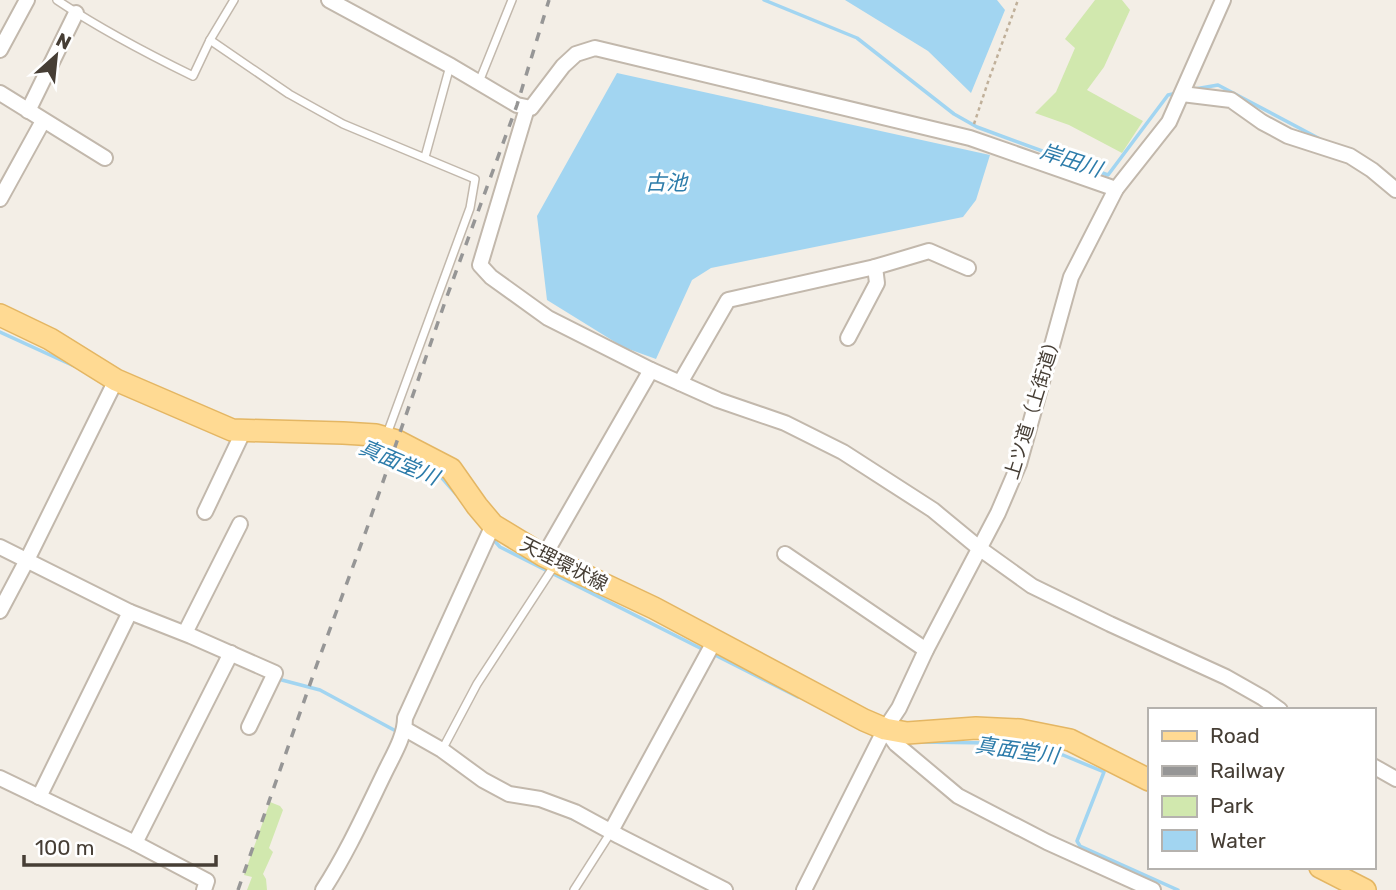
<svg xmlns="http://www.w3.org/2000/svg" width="1396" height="890" font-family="Rubik,'Noto Sans JP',sans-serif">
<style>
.green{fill:#d1e8ae}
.water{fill:#a2d5f1}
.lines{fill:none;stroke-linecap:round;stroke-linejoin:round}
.stream{stroke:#a2d5f1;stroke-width:3.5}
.service-casing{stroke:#c2b8ac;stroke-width:10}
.minor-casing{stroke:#c2b8ac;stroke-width:18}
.primary-casing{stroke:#e4b663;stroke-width:24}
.path{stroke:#c0b09a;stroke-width:2.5;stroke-dasharray:3.5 3.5;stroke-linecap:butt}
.service{stroke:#fff;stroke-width:7}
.minor{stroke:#fff;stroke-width:14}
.primary{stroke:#ffda93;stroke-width:21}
.rail{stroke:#969696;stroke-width:3.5;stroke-dasharray:9 9;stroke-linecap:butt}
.labels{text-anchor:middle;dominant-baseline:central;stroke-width:6;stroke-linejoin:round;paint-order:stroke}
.street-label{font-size:19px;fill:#463e35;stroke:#fff}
.water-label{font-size:21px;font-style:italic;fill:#2d7caa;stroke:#fff}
</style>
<rect width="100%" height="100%" fill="#f3eee6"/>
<g class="green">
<polygon points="1095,0 1122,0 1130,10 1104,67 1087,90 1143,121 1122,153 1069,125 1035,113 1056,92 1075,48 1065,39"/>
<polygon points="270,802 280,806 283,810 269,848 273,852 263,874 266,879 267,890 247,890 252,877 244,875"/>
</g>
<g class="water">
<polygon points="845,0 997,0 1005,10 971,93 928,51"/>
<polygon points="617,73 990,155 976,200 963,217 711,268 692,280 656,359 623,347 547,300 537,216"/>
</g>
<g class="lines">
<g class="stream">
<polyline points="764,0 857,38 954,114 977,127 1108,175 1168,95 1177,93"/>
<polyline points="1195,89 1218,85 1320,139"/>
<polyline points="0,332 74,366"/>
<polyline points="367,444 442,478 456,494"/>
<polyline points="492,538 500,547 704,650"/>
<polyline points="711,653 798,697"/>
<polyline points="278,679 320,690 394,730"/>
<polyline points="917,742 992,743 1063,755 1104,772 1077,841 1080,846 1178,890"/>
<polyline points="564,815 579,822"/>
</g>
<defs>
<g id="service">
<path d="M 57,0 C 100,29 146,53 193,76 L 210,40 L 234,0"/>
<polyline points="210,40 289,94 343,124 475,179 470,208 387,434"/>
<polyline points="479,82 512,0"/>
<polyline points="425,157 450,66"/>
<polyline points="442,750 477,684 556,563"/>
<polyline points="574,890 611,832"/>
</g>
<g id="minor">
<polyline points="329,0 451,66 517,105 531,108 563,66 576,54 595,48 970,138 1116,189"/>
<polyline points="0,50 27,0"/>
<polyline points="0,93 105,158"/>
<polyline points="1182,94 1231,100 1262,122 1288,136 1350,156 1372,170 1396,190"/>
<polyline points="527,108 480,265 491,277 548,318 651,370 718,400 785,423 843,452 933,510 979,548 1032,586 1110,624 1226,677 1263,698 1280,710"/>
<polyline points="28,111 76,13"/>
<polyline points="0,199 43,121"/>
<polyline points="848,338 877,283 875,267"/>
<polyline points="680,383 728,300 875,267 929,251 968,268"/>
<polyline points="205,512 244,430"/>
<polyline points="0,547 130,612 191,636 275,673 249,727"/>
<polyline points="785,554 926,650"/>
<polyline points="544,556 651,370"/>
<polyline points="0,611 27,560 116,380"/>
<polyline points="185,633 240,524"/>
<polyline points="405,729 442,750 483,780 509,794 540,799 575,812 619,836 725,890"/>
<polyline points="885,729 896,744 958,796 1047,842 1153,890"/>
<polyline points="1373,766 1396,779"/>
<polyline points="0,778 135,843 207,881 204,890"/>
<polyline points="39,797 130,612"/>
<polyline points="611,831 715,640"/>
<polyline points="135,843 231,653"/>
<path d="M 323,890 C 347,853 365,813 384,774 C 392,757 405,737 405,718 L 493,525"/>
<polyline points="804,890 885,729 899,708 926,650 998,513 1019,464 1071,277 1116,189 1169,122 1223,0"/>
</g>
<g id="primary">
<polyline points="0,315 50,339 116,380 232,430 343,433 376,435 397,441 451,469 477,506 493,525 544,556 654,608 864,720 885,729 907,733 976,728 1020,730 1070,740 1149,780"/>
<polyline points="1320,867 1365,890"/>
</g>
</defs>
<use href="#service" class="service-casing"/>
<use href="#minor" class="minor-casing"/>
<use href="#primary" class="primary-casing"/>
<polyline class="path" points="974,124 989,79 1018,0"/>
<use href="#service" class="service"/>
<use href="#minor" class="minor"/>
<use href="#primary" class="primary"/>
<polyline class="rail" points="238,890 316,667 366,531 446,299 517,105 549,0"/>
</g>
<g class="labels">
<g class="street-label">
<text transform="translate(1033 406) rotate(-73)">上ツ道（上街道）</text>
<text transform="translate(564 564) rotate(27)">天理環状線</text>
</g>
<g class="water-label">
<text transform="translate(1071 160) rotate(18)">岸田川</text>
<text x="666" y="182">古池</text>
<text transform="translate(399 462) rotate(23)">真面堂川</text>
<text transform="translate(1017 750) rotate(8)">真面堂川</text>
</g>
</g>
<rect x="1148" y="708" width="228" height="161" fill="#ffffff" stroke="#b5b2ae" stroke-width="2"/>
<rect x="1162" y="731" width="35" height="10" fill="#ffda93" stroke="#b5b2ae" stroke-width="2"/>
<text x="1210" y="743" font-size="21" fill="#463e35">Road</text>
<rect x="1162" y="766" width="35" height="10" fill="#969696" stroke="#b5b2ae" stroke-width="2"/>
<text x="1210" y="778" font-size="21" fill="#463e35">Railway</text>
<rect x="1162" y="796" width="35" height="21" fill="#d1e8ae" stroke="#b5b2ae" stroke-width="2"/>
<text x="1210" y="813" font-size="21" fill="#463e35">Park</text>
<rect x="1162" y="830" width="35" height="21" fill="#a2d5f1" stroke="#b5b2ae" stroke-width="2"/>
<text x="1210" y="848" font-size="21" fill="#463e35">Water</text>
<g transform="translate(56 56) rotate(27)" stroke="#ffffff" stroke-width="5" paint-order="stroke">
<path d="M0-5L12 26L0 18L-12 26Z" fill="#463e35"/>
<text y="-10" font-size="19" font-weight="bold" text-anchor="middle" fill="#463e35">N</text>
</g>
<path d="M24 855v10h192v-10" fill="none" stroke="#463e35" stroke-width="3.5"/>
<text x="35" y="855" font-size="21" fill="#463e35" stroke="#ffffff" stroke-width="5" paint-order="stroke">100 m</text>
</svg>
